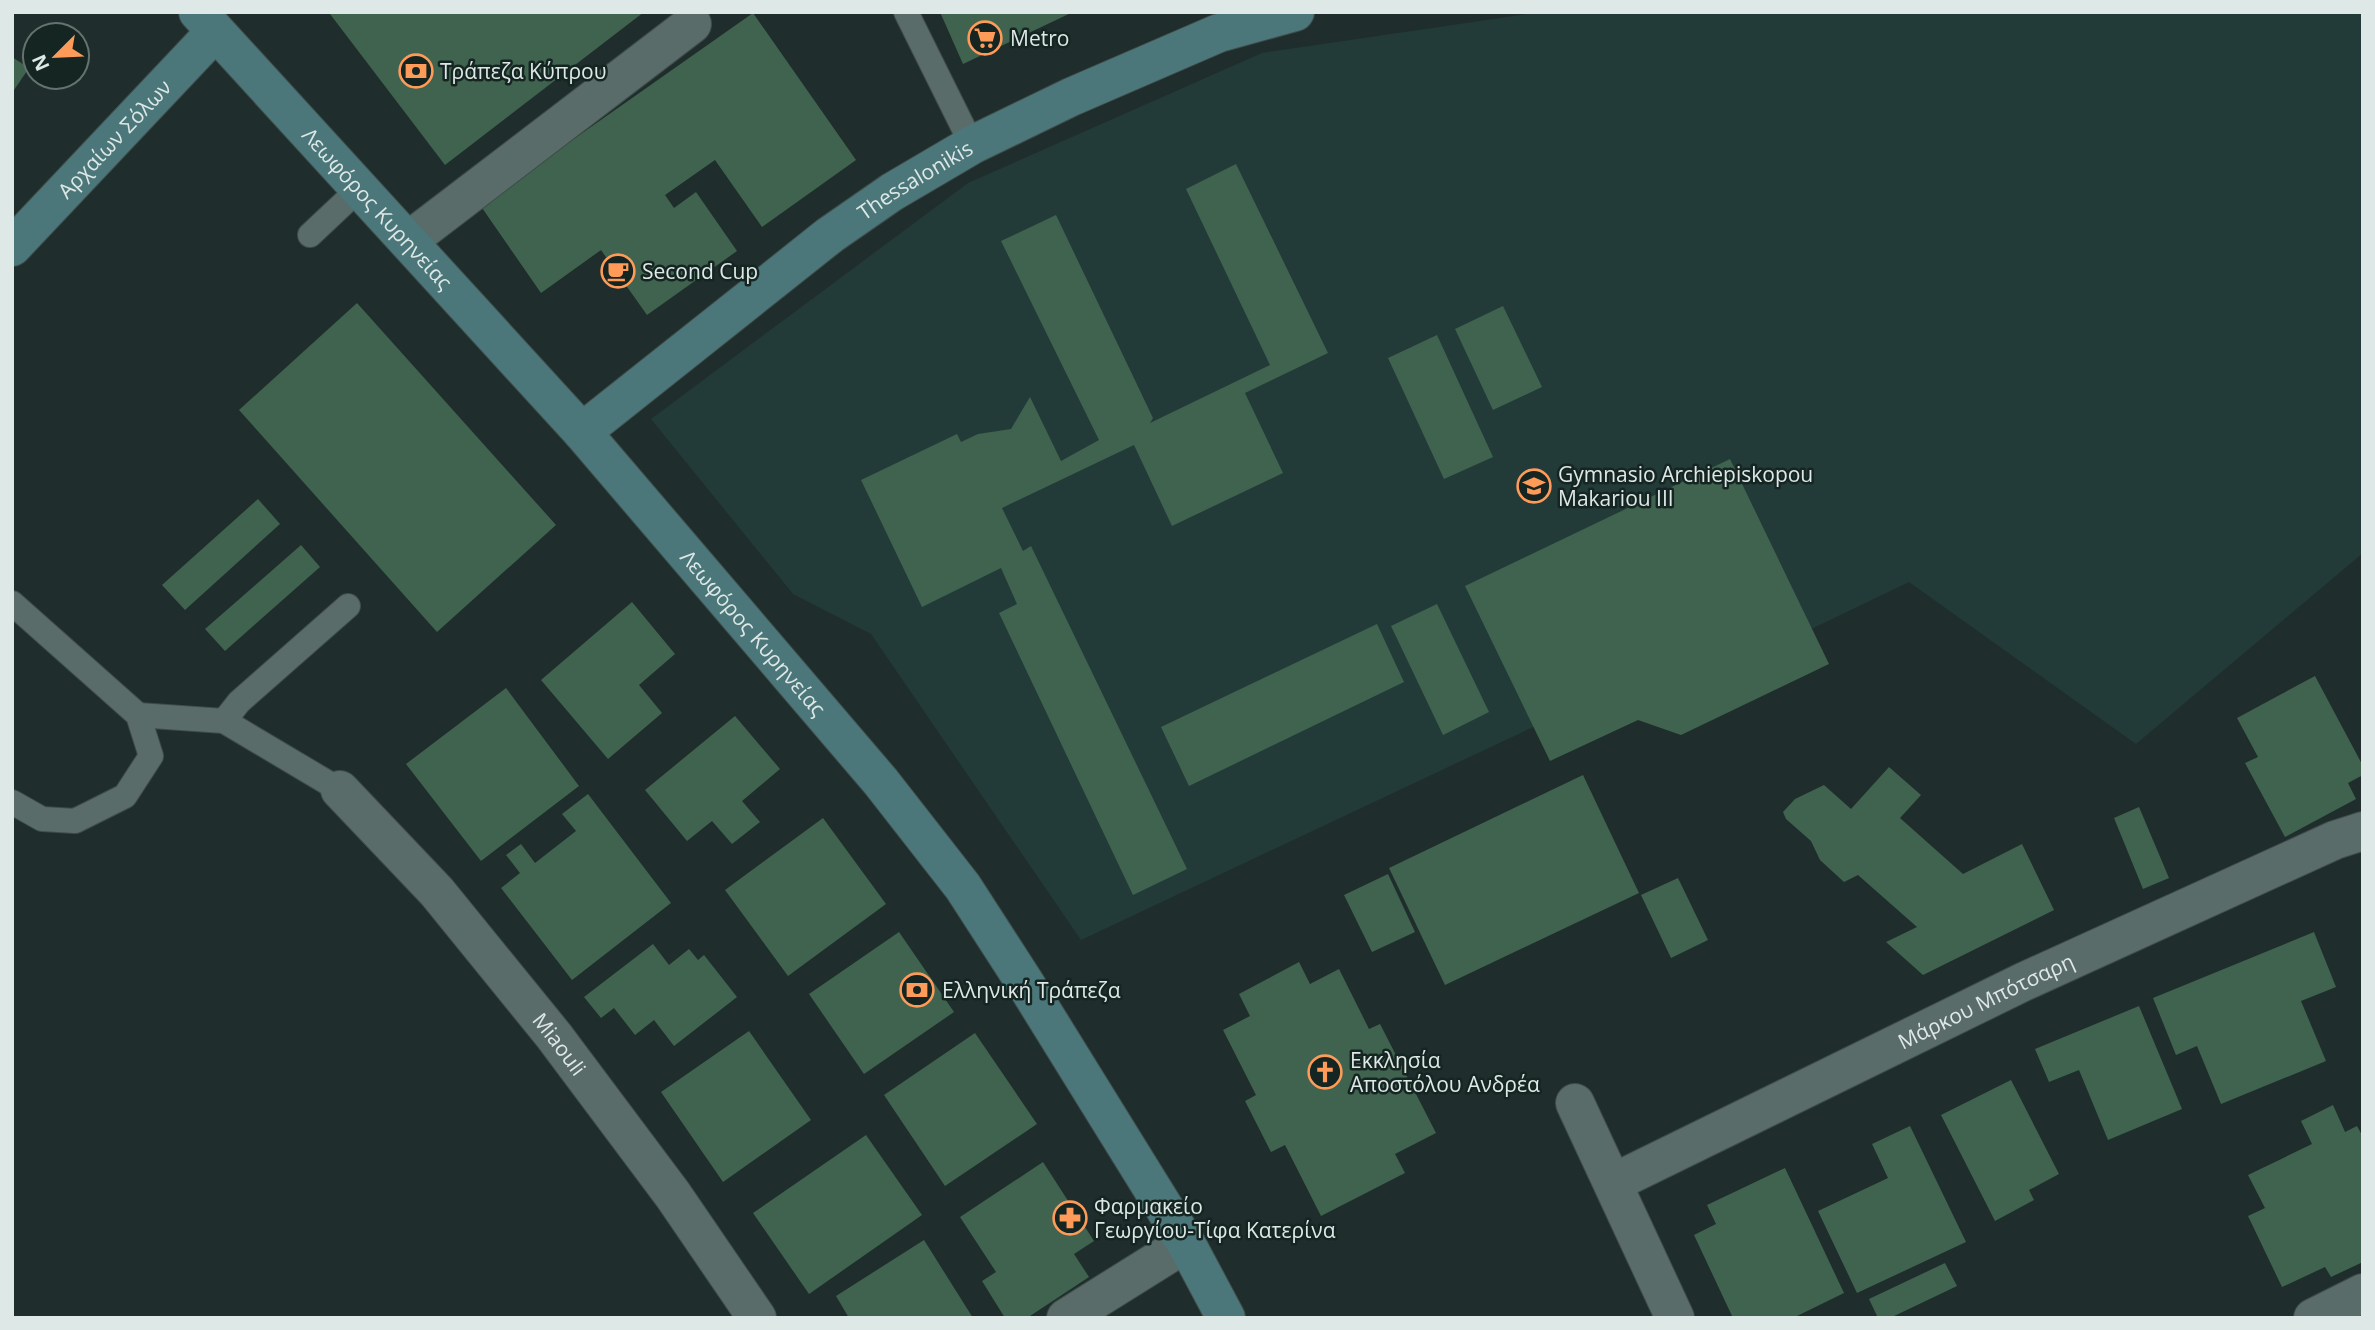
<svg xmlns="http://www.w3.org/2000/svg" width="2375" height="1330" font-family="'Open Sans',sans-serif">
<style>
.built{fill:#233b38}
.building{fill:#3f634e}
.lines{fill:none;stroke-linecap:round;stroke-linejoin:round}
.lane-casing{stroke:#3f4d4b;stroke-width:26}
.street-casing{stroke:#3f4d4b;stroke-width:40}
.secondary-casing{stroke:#3f4d4b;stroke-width:40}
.lane{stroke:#5a6c69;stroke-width:24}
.street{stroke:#5a6c69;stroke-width:38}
.secondary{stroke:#4c777a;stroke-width:38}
.labels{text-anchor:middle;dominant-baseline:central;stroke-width:5;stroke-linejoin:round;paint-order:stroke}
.poi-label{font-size:21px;fill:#dee8e6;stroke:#152522;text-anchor:start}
.street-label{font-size:21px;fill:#dee8e6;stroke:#152522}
</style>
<rect width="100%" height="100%" fill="#1f2e2c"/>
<polygon class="built" points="1541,12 2363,12 2363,553 2136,744 1909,582 1637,713 1582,704 1081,940 871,634 793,594 651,419 968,183 1262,53"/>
<g class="building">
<polygon points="333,12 644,12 445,165 330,14"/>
<polygon points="940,12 1073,12 963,64"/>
<polygon points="753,13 856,160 762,227 715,160 665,195 674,208 696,192 737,251 647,315 601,250 541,293 480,205"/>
<polygon points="12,57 29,68 12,93"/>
<polygon points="1236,164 1328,353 1245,393 1283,473 1172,526 1134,445 1002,508 1023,551 1031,546 1187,869 1133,895 999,613 1017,604 1001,568 922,607 861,480 957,434 961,442 978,434 1011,429 1030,397 1061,461 1099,440 1001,241 1056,215 1153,418 1150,423 1270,365 1186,189"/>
<polygon points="357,303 556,525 437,632 239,410"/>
<polygon points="1503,306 1542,387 1493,410 1455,329"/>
<polygon points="1437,335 1493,457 1444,479 1388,358"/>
<polygon points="1730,459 1829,664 1681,735 1638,720 1550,761 1465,586"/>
<polygon points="258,499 280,524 185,610 162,585"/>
<polygon points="301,545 320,567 225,651 205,629"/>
<polygon points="632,602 675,654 639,685 662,713 608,759 541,680"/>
<polygon points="1437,604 1489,712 1443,735 1391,626"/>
<polygon points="1377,624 1404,682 1189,786 1161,727"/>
<polygon points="2315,676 2363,766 2363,775 2348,783 2356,799 2285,837 2245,763 2258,757 2237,718"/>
<polygon points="506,688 579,786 481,861 406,764"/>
<polygon points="735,716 780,769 742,801 760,822 732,844 712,821 687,841 645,790"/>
<polygon points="1889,767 1921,795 1900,818 1963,874 2022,844 2054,910 1923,975 1886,942 1917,927 1858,875 1844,882 1820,860 1811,841 1786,819 1783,812 1795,799 1824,785 1851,809"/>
<polygon points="1583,775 1639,893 1445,985 1389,868"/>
<polygon points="588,794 671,903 572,980 501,888 520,873 506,855 521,844 535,863 576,831 562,814"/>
<polygon points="2139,807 2169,878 2143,889 2114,818"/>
<polygon points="823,818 886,904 788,976 725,890"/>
<polygon points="1388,874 1415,932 1372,952 1344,895"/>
<polygon points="1678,878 1708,940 1671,958 1641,895"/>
<polygon points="899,932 954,1012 864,1074 809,994"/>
<polygon points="2314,932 2336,987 2301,1001 2326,1061 2221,1104 2197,1046 2176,1055 2153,998"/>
<polygon points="653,944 669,965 689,949 698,960 704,955 737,997 674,1046 654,1020 635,1035 614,1008 601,1018 584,997"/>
<polygon points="1299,962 1310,984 1339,969 1369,1029 1380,1024 1436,1133 1395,1154 1405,1173 1321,1216 1285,1145 1271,1152 1245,1101 1256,1095 1223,1030 1250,1016 1239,994"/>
<polygon points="2139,1006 2182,1109 2108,1140 2079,1070 2049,1082 2035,1049"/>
<polygon points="749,1031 811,1120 723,1182 661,1092"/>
<polygon points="975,1033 1037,1124 945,1186 884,1095"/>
<polygon points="2011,1080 2059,1174 2029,1190 2034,1200 1995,1221 1941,1115"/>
<polygon points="2333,1105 2345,1132 2357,1126 2363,1137 2363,1262 2331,1277 2325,1267 2282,1287 2248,1216 2265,1208 2248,1175 2312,1144 2301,1121"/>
<polygon points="1910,1126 1966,1242 1857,1293 1818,1211 1888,1178 1872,1144"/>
<polygon points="866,1135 922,1215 809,1294 753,1213"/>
<polygon points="1043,1162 1094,1241 1074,1254 1089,1277 1027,1318 1005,1318 982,1281 996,1272 960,1217"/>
<polygon points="1785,1168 1844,1293 1793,1318 1733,1318 1694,1235 1716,1224 1707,1205"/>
<polygon points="924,1240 973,1318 849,1318 836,1296"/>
<polygon points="1945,1263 1957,1286 1890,1318 1878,1318 1869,1299"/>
</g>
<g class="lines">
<defs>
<g id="lane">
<polyline points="906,12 972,145"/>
<polyline points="310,235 360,188"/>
<polyline points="12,603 138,715 151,756 125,796 75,821 42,819 12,802"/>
<polyline points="138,715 224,721"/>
<polyline points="340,790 224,721 239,702 348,606"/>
</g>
<g id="street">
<polyline points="408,241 692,24"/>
<path id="s1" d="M 340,790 L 437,892 L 554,1036 L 673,1195 L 757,1318"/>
<polyline points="1575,1103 1675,1318"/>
<path id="s2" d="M 1613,1183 L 2023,982 L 2335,840 L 2363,831"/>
<polyline points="1066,1318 1186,1243"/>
<polyline points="2313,1318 2363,1293"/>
</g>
<g id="secondary">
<path id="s3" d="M 198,12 L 582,432 L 881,782 L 963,887 L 1025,983 L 1186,1243 L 1226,1318"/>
<path id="s4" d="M 12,247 L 215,32"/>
<path id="s5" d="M 582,432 L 830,235 L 892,192 L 972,145 L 1071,97 L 1219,33 L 1295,12"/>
</g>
</defs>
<use href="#lane" class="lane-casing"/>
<use href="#street" class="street-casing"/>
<use href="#secondary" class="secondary-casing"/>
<use href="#lane" class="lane"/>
<use href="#street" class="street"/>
<use href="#secondary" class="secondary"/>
</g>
<defs>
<symbol id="supermarket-ring" viewBox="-11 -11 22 22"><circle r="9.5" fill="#152522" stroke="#fe9b59" stroke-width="1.5"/><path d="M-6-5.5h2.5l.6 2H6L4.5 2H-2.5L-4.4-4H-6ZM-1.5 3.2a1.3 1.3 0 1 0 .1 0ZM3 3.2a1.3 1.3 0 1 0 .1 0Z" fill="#fe9b59"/></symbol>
<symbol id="bank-ring" viewBox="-11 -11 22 22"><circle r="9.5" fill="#152522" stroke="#fe9b59" stroke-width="1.5"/><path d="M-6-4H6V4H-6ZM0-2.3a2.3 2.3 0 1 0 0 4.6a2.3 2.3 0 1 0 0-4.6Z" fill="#fe9b59"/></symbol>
<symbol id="cafe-ring" viewBox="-11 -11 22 22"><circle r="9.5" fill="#152522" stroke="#fe9b59" stroke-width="1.5"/><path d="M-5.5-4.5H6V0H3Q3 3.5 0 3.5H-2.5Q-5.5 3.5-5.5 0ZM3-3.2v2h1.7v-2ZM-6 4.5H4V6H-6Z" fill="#fe9b59"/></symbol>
<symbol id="school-ring" viewBox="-11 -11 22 22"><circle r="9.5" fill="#152522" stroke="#fe9b59" stroke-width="1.5"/><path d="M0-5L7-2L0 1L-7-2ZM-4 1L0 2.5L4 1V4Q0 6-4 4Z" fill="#fe9b59"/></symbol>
<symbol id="church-ring" viewBox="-11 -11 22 22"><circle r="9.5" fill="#152522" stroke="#fe9b59" stroke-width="1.5"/><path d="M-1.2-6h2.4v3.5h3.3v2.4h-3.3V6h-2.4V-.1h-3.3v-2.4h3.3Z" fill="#fe9b59"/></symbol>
<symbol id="pharmacy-ring" viewBox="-11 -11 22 22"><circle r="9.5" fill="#152522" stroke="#fe9b59" stroke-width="1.5"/><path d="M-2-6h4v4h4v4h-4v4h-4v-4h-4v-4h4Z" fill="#fe9b59"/></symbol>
</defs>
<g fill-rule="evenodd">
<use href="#supermarket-ring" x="966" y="19" width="38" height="38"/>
<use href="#bank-ring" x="397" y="52" width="38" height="38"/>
<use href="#cafe-ring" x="599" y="252" width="38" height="38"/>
<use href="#school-ring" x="1515" y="467" width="38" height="38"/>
<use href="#bank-ring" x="898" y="971" width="38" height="38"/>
<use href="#church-ring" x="1306" y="1053" width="38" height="38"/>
<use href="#pharmacy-ring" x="1051" y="1199" width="38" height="38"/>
</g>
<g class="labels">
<g class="poi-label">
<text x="1010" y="38">Metro</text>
<text x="440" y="71">Τράπεζα Κύπρου</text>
<text x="642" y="271">Second Cup</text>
<text x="1558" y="474">Gymnasio Archiepiskopou<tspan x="1558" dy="24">Makariou III</tspan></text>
<text x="942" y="990">Ελληνική Τράπεζα</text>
<text x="1350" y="1060">Εκκλησία<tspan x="1350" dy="24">Αποστόλου Ανδρέα</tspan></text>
<text x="1094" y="1206">Φαρμακείο<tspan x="1094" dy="24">Γεωργίου-Τίφα Κατερίνα</tspan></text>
</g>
<g class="street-label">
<text stroke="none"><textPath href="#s4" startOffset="149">Αρχαίων Σόλων</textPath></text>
<text stroke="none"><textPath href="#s5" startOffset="418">Thessalonikis</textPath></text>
<text stroke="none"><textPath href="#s3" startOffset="266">Λεωφόρος Κυρηνείας</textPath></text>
<text stroke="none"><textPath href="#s3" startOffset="833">Λεωφόρος Κυρηνείας</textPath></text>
<text stroke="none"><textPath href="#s2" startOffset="415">Μάρκου Μπότσαρη</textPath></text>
<text stroke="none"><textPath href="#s1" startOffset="336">Miaouli</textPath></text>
</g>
</g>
<rect width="2375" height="1330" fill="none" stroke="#dee8e6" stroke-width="28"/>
<g transform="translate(56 56) rotate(246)"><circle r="33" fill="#152522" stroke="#657370" stroke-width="2"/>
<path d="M0-5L12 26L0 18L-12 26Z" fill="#fe9b59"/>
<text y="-10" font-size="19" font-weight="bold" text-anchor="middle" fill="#dee8e6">N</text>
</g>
</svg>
